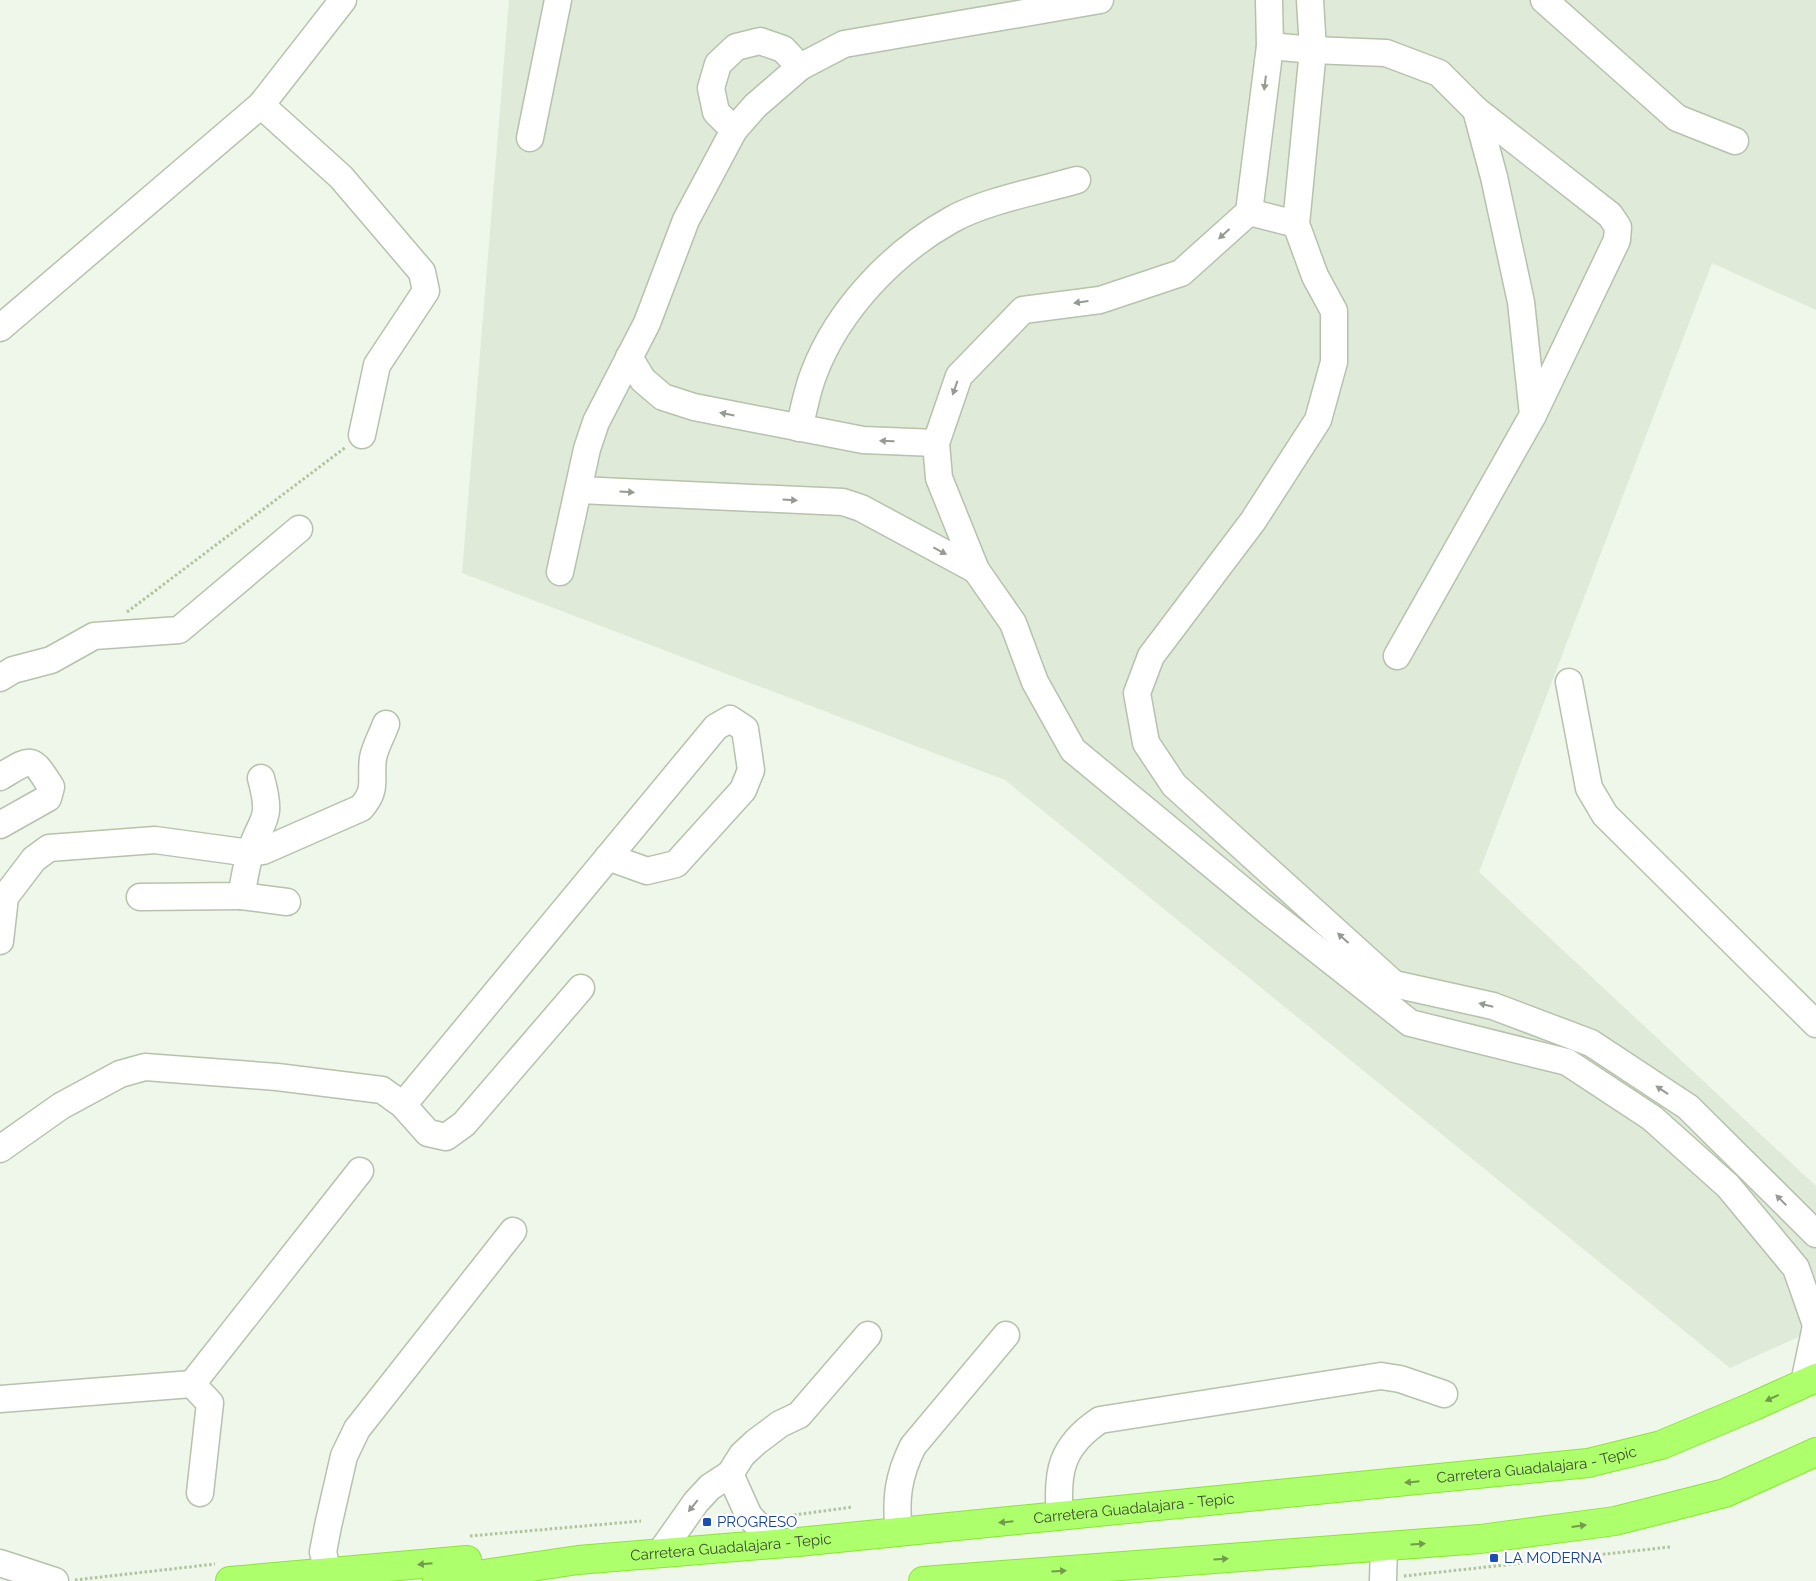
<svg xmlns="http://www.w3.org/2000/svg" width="1816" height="1581" font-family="Raleway,sans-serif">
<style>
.residential{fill:#e0ead8}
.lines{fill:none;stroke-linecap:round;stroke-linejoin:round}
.minor-casing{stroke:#b6c2ac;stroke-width:29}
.highway-casing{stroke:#8be535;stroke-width:30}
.path{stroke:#afc49c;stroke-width:3;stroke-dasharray:2.5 2.5;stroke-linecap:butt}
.minor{stroke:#fff;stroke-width:26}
.highway{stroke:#aeff6c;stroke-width:28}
.oneway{fill:#969b91}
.oneway2{fill:#729b4f}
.transit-dot{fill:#1a4fb4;stroke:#fff;stroke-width:2}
.labels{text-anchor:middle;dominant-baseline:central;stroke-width:4.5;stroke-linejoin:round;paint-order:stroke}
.street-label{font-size:15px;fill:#414a37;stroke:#fff}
.transit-label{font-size:15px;fill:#164399;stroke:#fff;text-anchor:start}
</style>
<rect width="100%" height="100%" fill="#eff6ea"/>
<polygon class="residential" points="509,0 1816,0 1816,310 1712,263 1479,872 1816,1186 1816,1329 1730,1368 1005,780 462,573"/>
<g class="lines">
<defs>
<g id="minor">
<polyline points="1269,0 1270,46 1249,212 1181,273 1100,300 1023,310 959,376 936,443 939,478 976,570 1013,623 1035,682 1073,750 1263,907 1410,1023 1567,1062 1652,1118 1728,1186 1796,1268 1816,1325"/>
<polyline points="1310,0 1313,50 1296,224 1315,276 1334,311 1334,362 1318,420 1253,521 1151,656 1137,693 1146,743 1174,785 1394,984 1493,1006 1591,1043 1688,1107 1816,1234"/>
<polyline points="1544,0 1677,118 1735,141"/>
<polyline points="1270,46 1313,50 1386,53 1439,73 1476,110 1610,215 1618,227 1617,240 1533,415"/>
<polyline points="261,105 341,177 422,272 426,291 377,365 362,435"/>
<polyline points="734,130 716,112 711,88 718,64 736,47 760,41 783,49 800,67"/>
<polyline points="530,138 558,0"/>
<polyline points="1249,212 1296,224"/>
<polyline points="0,328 261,105 343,0"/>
<polyline points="629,357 643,380 663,397 694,407 863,440 936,443"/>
<path d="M 799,428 C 804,410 807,390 814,373 C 838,310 892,253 951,220 C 984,201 1039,191 1077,180"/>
<polyline points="579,490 843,502 861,508 976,570"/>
<polyline points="560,572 587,449 596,422 647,323 686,220 734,130 755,106 800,67 844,44 1100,0"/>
<polyline points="1397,656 1533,415 1521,302 1494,177 1476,110"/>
<polyline points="0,678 13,670 51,660 94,636 179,630 299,529"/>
<polyline points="1569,682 1589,788 1605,815 1816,1024"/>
<path d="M 0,777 C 32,758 31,755 51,787 L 48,798 L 0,825"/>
<polyline points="241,896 287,902"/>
<path d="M 140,897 L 241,896 C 244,882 246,867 250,853 C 262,816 273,822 261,778"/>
<path d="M 0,941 L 5,897 L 34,859 L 49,848 L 155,840 L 250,853 L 263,851 L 361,808 C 378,789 370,780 373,758 C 375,747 382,735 386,724"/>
<polyline points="403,1105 716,727 730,719 745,729 751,770 743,790 676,864 647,871 608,857"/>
<polyline points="0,1149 61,1106 120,1074 145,1067 277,1077 382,1090 403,1105 428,1133 446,1137 464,1124 581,988"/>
<polyline points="1804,1383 1816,1326"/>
<polyline points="192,1384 360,1171"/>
<polyline points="0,1399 192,1384 210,1403 200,1493"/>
<polyline points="730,1474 749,1516 776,1544"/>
<path d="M 1060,1516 C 1056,1472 1061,1446 1100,1420 L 1381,1376 L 1400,1379 L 1444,1394"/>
<path d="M 899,1532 C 895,1500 898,1476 913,1446 L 1006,1335"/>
<polyline points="660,1553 696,1502 710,1487 730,1474 742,1455 756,1442 780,1424 799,1415 868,1335"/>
<polyline points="0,1563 55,1581"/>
<polyline points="328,1573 323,1552 328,1526 344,1456 357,1429 513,1231"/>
<polyline points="1383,1581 1384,1547"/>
</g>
<g id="highway">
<polyline points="230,1581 467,1560"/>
<path id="s1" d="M 437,1581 L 578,1560 L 798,1542 L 1588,1463 L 1661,1445 L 1754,1406 L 1816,1378"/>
<polyline points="923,1581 1480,1539 1615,1521 1725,1493 1816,1452"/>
</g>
</defs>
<use href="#minor" class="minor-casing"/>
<use href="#highway" class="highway-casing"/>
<g class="path">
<polyline points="127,612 346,447"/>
<polyline points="779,1517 853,1507"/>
<polyline points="470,1536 641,1521"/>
<polyline points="1404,1576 1670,1547"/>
<polyline points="75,1580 215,1564"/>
</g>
<use href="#minor" class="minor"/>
<use href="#highway" class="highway"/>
</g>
<defs><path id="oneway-solid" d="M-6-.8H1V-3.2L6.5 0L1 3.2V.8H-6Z" transform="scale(1.25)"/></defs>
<g class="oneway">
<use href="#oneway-solid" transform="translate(1265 83) rotate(97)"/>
<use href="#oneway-solid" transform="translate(1224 234) rotate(138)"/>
<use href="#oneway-solid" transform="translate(1081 302) rotate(172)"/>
<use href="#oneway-solid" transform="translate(955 388) rotate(109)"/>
<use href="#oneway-solid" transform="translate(727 414) rotate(-169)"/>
<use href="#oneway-solid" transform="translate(887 441) rotate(-178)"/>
<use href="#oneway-solid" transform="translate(627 492) rotate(3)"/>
<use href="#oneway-solid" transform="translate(790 500) rotate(3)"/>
<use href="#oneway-solid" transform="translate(940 551) rotate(28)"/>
<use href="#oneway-solid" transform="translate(1343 938) rotate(-138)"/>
<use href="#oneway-solid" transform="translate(1486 1005) rotate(-166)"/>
<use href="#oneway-solid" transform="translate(1662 1090) rotate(-146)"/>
<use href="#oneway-solid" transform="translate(1781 1200) rotate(-135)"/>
<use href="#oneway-solid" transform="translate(693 1506) rotate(129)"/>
</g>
<g class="oneway2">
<use href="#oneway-solid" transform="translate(1772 1398) rotate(155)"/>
<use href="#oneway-solid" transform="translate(1412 1482) rotate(174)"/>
<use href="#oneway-solid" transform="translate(1006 1522) rotate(174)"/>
<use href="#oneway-solid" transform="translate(1579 1526) rotate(-8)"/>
<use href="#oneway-solid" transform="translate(1418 1544) rotate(-4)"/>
<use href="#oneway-solid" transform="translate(1221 1559) rotate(-4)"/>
<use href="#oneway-solid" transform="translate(425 1564) rotate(175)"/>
<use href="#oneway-solid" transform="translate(1059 1571) rotate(-4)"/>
</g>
<g class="transit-dot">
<rect x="702" y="1517" width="10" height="10" rx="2.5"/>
<rect x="1489" y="1553" width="10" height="10" rx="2.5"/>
</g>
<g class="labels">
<g class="street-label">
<text stroke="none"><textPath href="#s1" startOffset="1106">Carretera Guadalajara - Tepic</textPath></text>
<text stroke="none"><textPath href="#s1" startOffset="701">Carretera Guadalajara - Tepic</textPath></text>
<text stroke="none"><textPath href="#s1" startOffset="296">Carretera Guadalajara - Tepic</textPath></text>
</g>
<g class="transit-label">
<text x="717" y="1522">PROGRESO</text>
<text x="1504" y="1558">LA MODERNA</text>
</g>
</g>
</svg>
